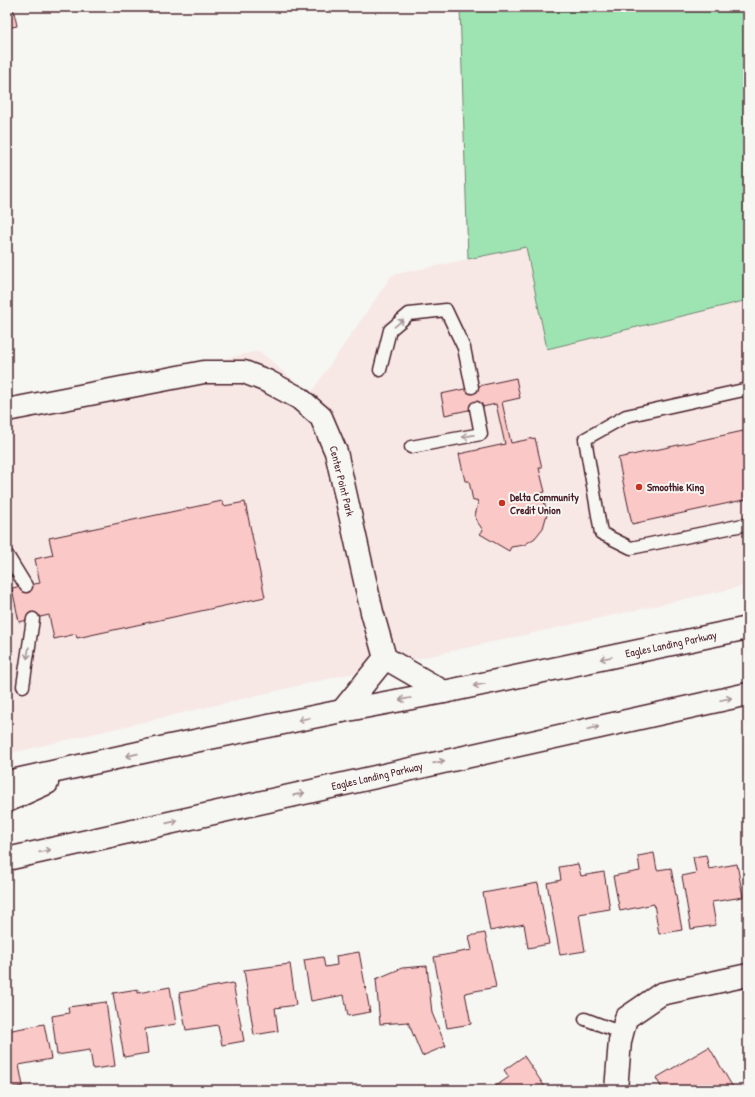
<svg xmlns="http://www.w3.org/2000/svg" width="755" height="1097" font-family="'Patrick Hand',sans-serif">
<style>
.built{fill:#f7e8e5}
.green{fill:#9ee4b2;stroke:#74826e}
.building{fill:#fac9c7;stroke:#4a1f2b}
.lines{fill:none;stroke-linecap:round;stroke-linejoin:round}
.lane-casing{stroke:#4a1f2b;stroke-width:15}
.street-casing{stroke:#4a1f2b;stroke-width:25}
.secondary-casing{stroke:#4a1f2b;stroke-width:25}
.lane{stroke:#f6f6f2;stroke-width:12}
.street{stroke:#f6f6f2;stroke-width:22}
.secondary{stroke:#f6f6f2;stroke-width:22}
.oneway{stroke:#a99598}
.poi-dot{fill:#c8321e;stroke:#f6f6f2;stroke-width:1.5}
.labels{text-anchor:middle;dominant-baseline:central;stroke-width:4;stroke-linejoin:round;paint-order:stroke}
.street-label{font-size:11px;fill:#4a1f2b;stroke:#f6f6f2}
.poi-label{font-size:11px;font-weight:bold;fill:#4a1f2b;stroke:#f6f6f2;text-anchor:start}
</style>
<rect width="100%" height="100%" fill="#f6f6f2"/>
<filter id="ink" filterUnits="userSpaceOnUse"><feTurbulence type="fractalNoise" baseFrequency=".025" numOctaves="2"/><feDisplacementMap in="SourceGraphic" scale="8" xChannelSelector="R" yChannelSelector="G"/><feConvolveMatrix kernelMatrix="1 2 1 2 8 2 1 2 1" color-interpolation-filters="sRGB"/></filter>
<g filter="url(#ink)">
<polygon class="built" points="526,247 547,349 748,300 748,585 340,676 7,754 7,406 259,351 310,394 392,275"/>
<polygon class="green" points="460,7 748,7 748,300 547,349 526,247 468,259"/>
<g class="building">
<polygon points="7,7 13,7 17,26 7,28"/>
<polygon points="516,378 520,398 502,402 511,443 535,438 542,468 539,468 545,492 541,493 546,508 547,514 543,528 535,538 524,545 511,547 509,551 480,534 483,530 478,523 475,516 478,503 477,500 473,501 469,481 465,481 459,454 505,444 496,404 445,415 441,394"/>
<polygon points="748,430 748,499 632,524 618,458"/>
<polygon points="222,501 224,506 245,502 265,597 77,638 76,634 54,639 49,615 19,622 12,588 40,583 35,559 53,555 49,538"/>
<polygon points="654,853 657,870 671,868 682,930 659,934 654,904 620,911 613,876 640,871 638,856"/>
<polygon points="706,855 709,869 737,864 743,897 712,902 716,925 691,929 682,876 696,873 693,857"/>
<polygon points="578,864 581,876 604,872 610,909 579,914 585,951 560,955 547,883 561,880 559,867"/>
<polygon points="538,883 549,944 528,948 524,924 490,931 483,893"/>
<polygon points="485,933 496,987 465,993 471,1024 447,1028 434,957 472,950 469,936"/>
<polygon points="359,952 370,1012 348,1016 344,995 311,1001 304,960 323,957 325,967 337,965 336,956"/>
<polygon points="290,964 296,1005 275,1008 278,1031 254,1035 244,970"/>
<polygon points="427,966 432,1013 446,1046 422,1056 408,1022 380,1024 376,979 402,968"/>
<polygon points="233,983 244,1041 222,1045 218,1025 186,1030 179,993"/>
<polygon points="170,987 176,1024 145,1029 148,1053 124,1057 113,993 138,989 138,993"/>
<polygon points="106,1002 115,1066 93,1069 90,1050 57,1055 52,1016 69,1013 68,1007"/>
<polygon points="44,1024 51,1059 19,1065 23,1086 7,1089 7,1031"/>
<polygon points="709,1047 734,1089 732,1090 663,1090 656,1078"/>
<polygon points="524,1056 547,1090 490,1090 509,1077 504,1070"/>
</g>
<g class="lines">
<defs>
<g id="lane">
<polyline points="380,370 390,330 409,314 446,310 464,348 472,387"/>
<polyline points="748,389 626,416 585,439 601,533 631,548 748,524"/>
<polyline points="411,447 481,434 476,408"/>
<polyline points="7,555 26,586"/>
<polyline points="23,686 33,619"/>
<polyline points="585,1019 622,1033"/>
</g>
<g id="street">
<polyline points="7,410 204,372 244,372 267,381 299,398 321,417 336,452 372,612 385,658 444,692"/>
<polyline points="342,711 385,658"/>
<polyline points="616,1090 620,1041 626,1018 661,994 748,975"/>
</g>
<g id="secondary">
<polyline points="7,782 170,746 342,711 444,692 748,628"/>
<polyline points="7,801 47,783"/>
<polyline points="7,859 748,694"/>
</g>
</defs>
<use href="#lane" class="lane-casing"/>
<use href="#street" class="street-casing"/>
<use href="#secondary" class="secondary-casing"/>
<use href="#lane" class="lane"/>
<use href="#street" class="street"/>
<use href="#secondary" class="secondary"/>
</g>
<defs><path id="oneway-shaft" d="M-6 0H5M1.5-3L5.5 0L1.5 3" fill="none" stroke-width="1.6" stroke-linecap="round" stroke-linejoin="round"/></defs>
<g class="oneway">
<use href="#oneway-shaft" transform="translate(399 323) rotate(-40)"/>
<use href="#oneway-shaft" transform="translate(468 436) rotate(169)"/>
<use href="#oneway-shaft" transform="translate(28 653) rotate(99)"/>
<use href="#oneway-shaft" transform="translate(606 658) rotate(168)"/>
<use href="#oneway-shaft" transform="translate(479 685) rotate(168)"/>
<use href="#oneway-shaft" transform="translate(405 699) rotate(170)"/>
<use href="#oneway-shaft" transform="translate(726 699) rotate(-12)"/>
<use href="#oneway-shaft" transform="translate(304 719) rotate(168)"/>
<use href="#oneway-shaft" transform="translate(593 728) rotate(-12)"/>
<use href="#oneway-shaft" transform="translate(132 755) rotate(167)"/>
<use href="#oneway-shaft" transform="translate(439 762) rotate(-13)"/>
<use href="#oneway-shaft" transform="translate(299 794) rotate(-13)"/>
<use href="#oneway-shaft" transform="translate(172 822) rotate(-13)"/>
<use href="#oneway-shaft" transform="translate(45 851) rotate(-13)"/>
</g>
</g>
<g class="poi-dot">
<circle cx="639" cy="487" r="4"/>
<circle cx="502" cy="503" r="4"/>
</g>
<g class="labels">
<g class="street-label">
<text transform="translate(342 481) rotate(76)">Center Point Park</text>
<text transform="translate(671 644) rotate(-12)">Eagles Landing Parkway</text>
<text transform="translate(377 776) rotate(-13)">Eagles Landing Parkway</text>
</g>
<g class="poi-label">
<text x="647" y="487">Smoothie King</text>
<text x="510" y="497">Delta Community<tspan x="510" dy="13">Credit Union</tspan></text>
</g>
</g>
<rect width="755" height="1097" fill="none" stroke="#f6f6f2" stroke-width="24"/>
<rect x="12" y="12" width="731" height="1073" fill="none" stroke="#4a1f2b" stroke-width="1.5" filter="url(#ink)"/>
</svg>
